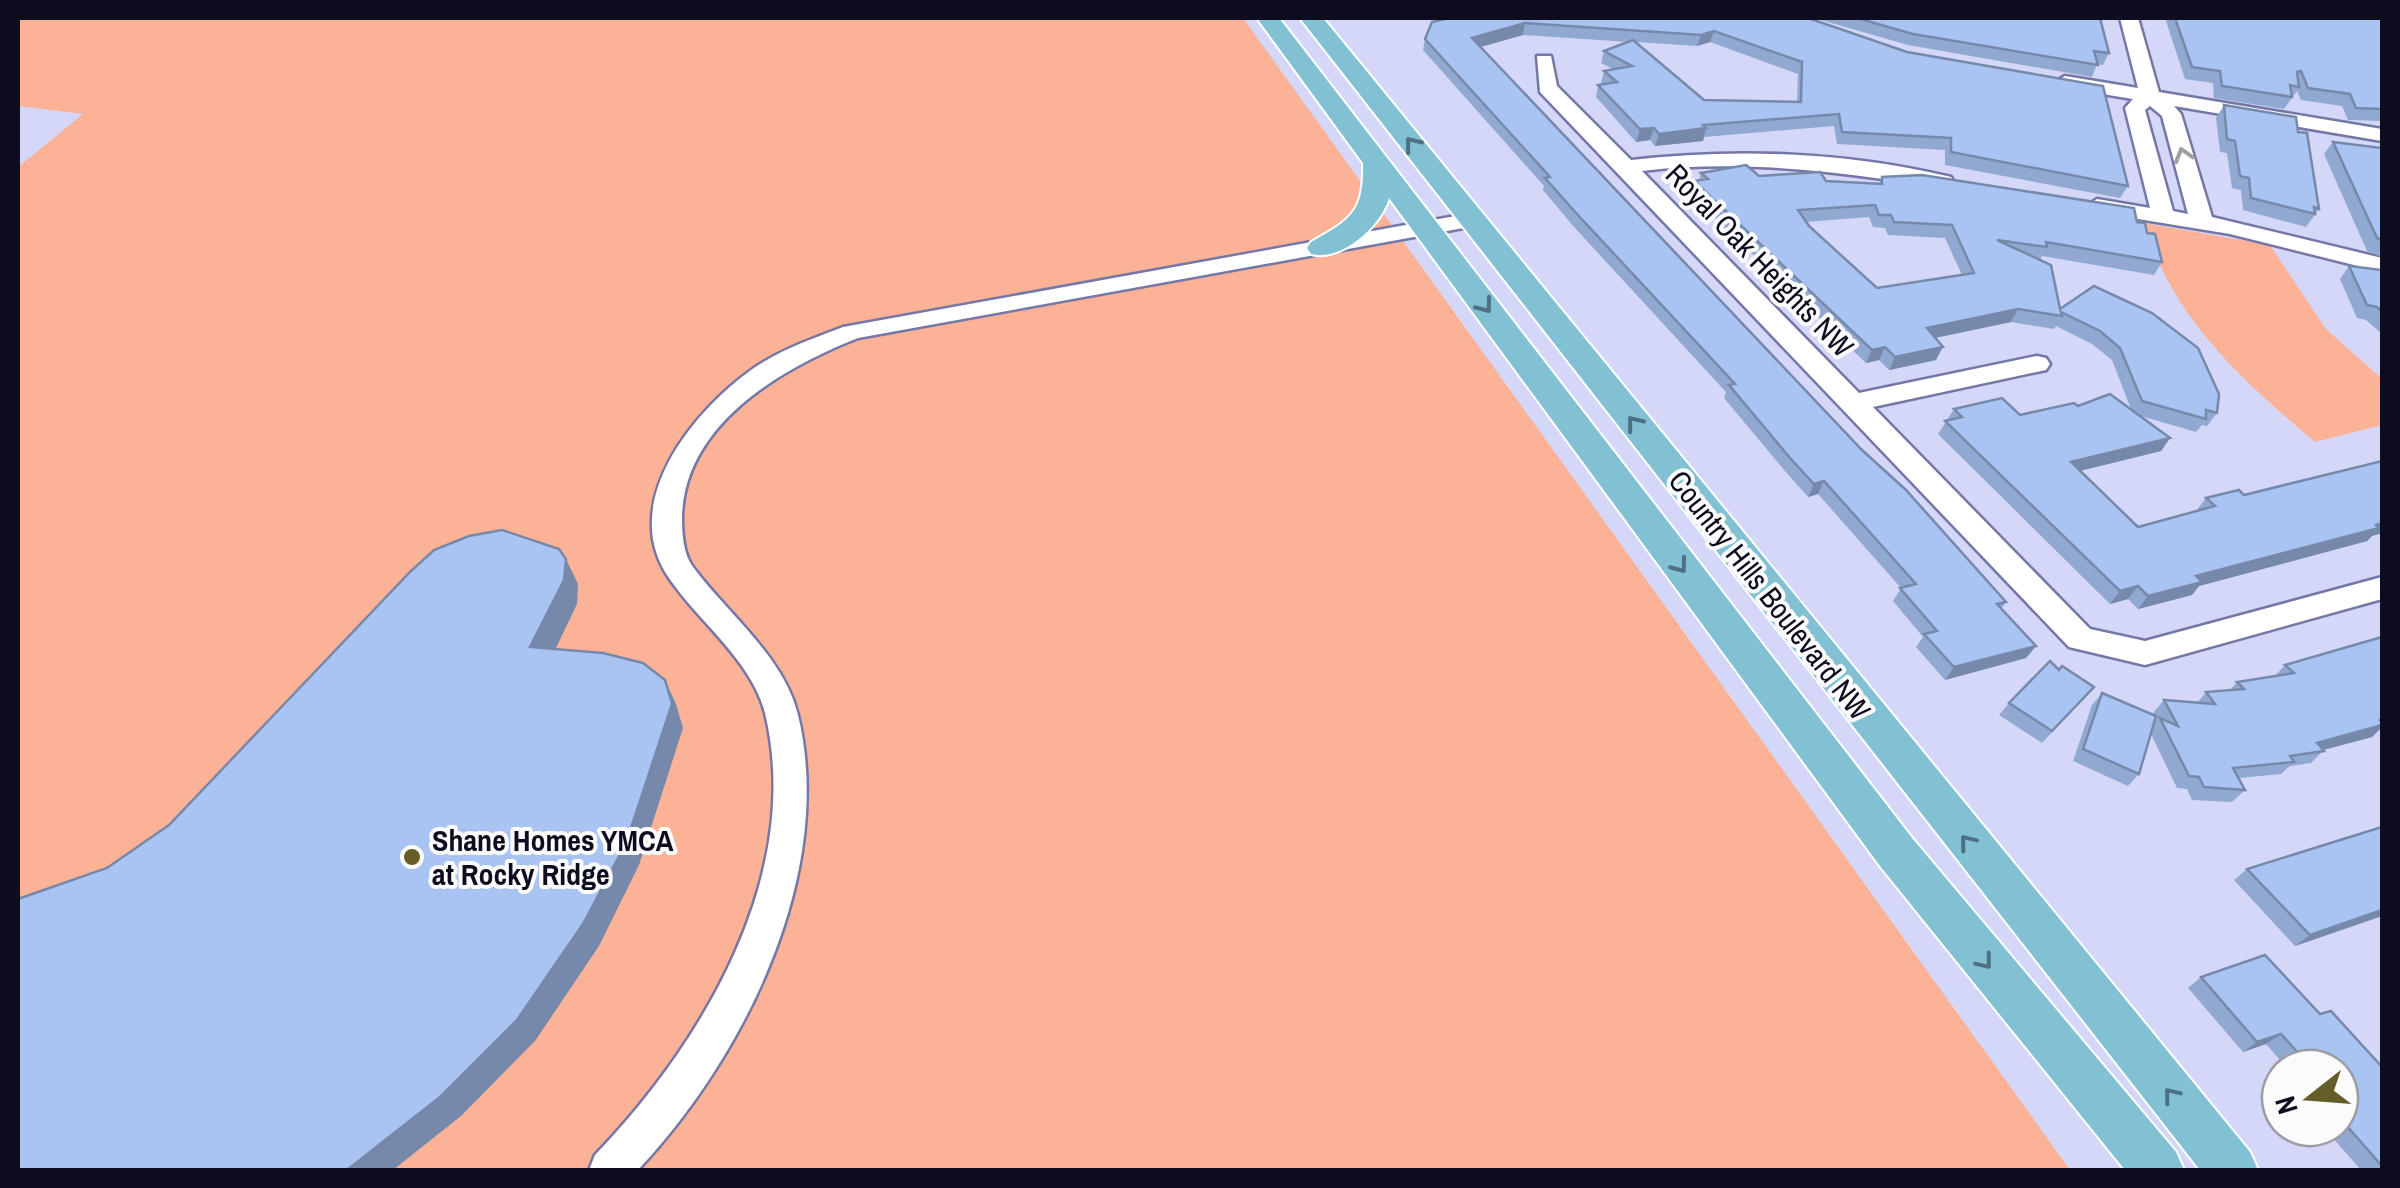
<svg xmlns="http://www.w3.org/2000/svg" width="2400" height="1188" font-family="'Archivo Narrow',sans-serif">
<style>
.green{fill:#fcb296}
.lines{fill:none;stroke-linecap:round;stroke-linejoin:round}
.minor-casing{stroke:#7578a7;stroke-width:5}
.major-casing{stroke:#fff;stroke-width:4}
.minor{fill:#fff;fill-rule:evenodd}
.major{fill:#82c1d3;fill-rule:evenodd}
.wall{fill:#91a9d1;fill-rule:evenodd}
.shaded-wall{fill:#7689aa}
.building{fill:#a9c4f3;stroke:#7689aa;stroke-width:2.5;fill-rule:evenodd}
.oneway{stroke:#4d7082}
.oneway2{stroke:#9e9ea5}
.poi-dot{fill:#645d29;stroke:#fbfbfb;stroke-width:4}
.labels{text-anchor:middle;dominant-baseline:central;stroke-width:8;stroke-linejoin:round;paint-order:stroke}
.street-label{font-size:30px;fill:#0d0d1f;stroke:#fbfbfb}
.poi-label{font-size:30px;font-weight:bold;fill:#0d0d1f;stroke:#fbfbfb;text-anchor:start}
</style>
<rect width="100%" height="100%" fill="#d4d7f7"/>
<g class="green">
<polygon points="18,18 1243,18 2070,1170 18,1170 18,167 83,114 18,106"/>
<path d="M 2143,223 L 2270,245 L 2326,329 L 2382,379 L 2382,425 L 2315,442 C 2238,376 2176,322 2143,223 Z"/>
</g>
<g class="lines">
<defs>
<g id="minor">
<path d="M 2120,18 L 2138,18 L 2159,92 L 2382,129 L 2382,141 L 2174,106 L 2181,114 L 2212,217 L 2382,258 L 2382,272 L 2230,234 L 2089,211 L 2086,206 L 2097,199 L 2150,208 L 2125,108 L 2133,99 L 2065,88 L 2055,82 L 2065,76 L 2138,88 ZM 2150,106 L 2162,116 L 2188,214 L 2173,211 L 2145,110 Z"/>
<path d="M 1537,56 L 1551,56 L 1557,86 L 1631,160 C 1736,148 1848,152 1951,177 L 1954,182 L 1943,188 C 1842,172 1744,159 1642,171 L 1859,393 L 2037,356 L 2046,358 L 2050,364 L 2046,370 L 1873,407 L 2090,629 L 2145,641 L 2382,577 L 2382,599 L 2145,665 L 2069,647 L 1540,92 Z"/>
<path d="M 1472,213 L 1480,215 L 1480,225 L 858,338 C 782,368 684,424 682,517 C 682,533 683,554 693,567 C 727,613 784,657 798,715 C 836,873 744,1057 638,1170 L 589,1170 L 595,1155 C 702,1044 804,875 765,713 C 752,661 698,621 669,578 C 617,503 694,410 754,368 C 782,349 812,339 843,327 Z"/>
</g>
<g id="major">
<path d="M 1257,18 L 1279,18 L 1912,838 L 2176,1152 L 2184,1170 L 2125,1170 L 1880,866 L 1389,198 C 1381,226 1342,262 1311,254 L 1307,248 L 1311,242 C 1352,219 1364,212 1363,163 Z"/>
<polygon points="1300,18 1323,18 2250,1152 2258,1170 2200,1170"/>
</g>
</defs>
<use href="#minor" class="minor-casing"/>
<use href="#major" class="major-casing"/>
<use href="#minor" class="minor"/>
<use href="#major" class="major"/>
</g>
<g class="wall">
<path d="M 1809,18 L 2128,186 L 2120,198 L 1945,165 L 1945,150 L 1837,144 L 1834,126 L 1704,137 L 1703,141 L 1655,146 L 1650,140 L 1636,142 L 1596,97 L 1598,85 L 1603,84 L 1601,83 L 1604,71 L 1613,69 L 1601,63 L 1604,51 L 1629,42 L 1523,35 L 1480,47 L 2006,602 L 2001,609 L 2036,646 L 2026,658 L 1945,680 L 1916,647 L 1923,637 L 1893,601 L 1901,588 L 1818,494 L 1808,497 L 1785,471 L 1724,398 L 1726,392 L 1574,227 L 1543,190 L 1544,186 L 1423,50 L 1425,39 L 1432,22 ZM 1636,42 L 1697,46 L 1710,42 L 1798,74 L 1797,102 L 1704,100 Z"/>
<polygon points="1814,18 2100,18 2109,53 2103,65 2097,64 2092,77 1908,45"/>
<polygon points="2165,18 2382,18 2382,121 2348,120 2342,106 2301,100 2297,91 2284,109 2214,98 2213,83 2185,79"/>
<polygon points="2224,105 2298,132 2319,209 2306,227 2243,210 2241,190 2232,188 2227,153 2220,152 2216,118"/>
<polygon points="2333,142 2382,148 2382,257 2367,251 2324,154"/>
<path d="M 1701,173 L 1879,184 L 1882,177 L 2137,222 L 2147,233 L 2162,262 L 2154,275 L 2042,256 L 2040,260 L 2060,309 L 2094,286 L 2217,413 L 2207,426 L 2202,425 L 2196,432 L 2141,416 L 2170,438 L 2161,451 L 2080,471 L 2138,527 L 2196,511 L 2206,498 L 2244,495 L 2382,461 L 2382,533 L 2372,536 L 2367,541 L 2199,586 L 2192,595 L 2138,609 L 2128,599 L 2110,604 L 1938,434 L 1954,409 L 2020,415 L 2078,406 L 2131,409 L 2112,360 L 2092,344 L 2056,326 L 2054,329 L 2011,322 L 1935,338 L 1936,360 L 1889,370 L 1879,360 L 1866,363 L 1690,194 L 1694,181 L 1699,180 ZM 1869,217 L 1873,227 L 1885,228 L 1888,235 L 1945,238 L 1962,275 L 1877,288 L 1809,226 L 1806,222 Z"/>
<polygon points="2349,266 2382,270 2382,269 2382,334 2366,320 2357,318 2340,279"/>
<polygon points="2285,665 2382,727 2372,737 2324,750 2311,763 2290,766 2281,774 2239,778 2245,790 2232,802 2192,800 2187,789 2177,788 2151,734 2139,774 2128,786 2073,761 2092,705 2102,693 2155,716 2153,713 2164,700 2197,703 2206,692 2230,690 2237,682 2274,677"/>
<polygon points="2083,699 2042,743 1999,715 2009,703"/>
<polygon points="2382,827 2382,916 2295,946 2234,880 2247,869"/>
<polygon points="2201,977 2320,1014 2382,1067 2382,1170 2361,1170 2324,1128 2340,1128 2340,1068 2287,1068 2266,1044 2243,1052 2188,988"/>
</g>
<g class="shaded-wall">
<polygon points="1525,23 1523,35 1470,50 1472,38"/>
<polygon points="1714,31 1710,42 1697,46 1701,35"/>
<polygon points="1654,128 1650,140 1636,142 1640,129"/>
<polygon points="1706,128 1703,141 1655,146 1659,134"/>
<polygon points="2018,309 2011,322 1920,341 1927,328"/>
<polygon points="1885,347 1879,360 1866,363 1872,350"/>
<polygon points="1943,347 1936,360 1889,370 1895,357"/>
<polygon points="2170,438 2161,451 2063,475 2071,462"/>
<polygon points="1824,481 1818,494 1808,497 1814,484"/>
<polygon points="2382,523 2382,533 2372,536 2367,541 2199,586 2192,595 2138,609 2148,596 2196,576"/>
<polygon points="566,559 578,584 577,604 545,671 530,647"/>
<polygon points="2138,586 2128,599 2110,604 2120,591"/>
<polygon points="2036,646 2026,658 1945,680 1954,667"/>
<polygon points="665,680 676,704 683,728 639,865 599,946 535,1041 461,1116 393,1170 347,1170"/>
<polygon points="2382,719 2382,727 2372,737 2315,752 2317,743"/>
<polygon points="2382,910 2382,916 2295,946 2310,935"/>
<polygon points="2281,1034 2266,1044 2243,1052 2257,1042"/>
</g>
<g class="building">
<polygon points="1449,18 1808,18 1907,52 2103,86 2128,186 1951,152 1951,138 1842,132 1839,114 1703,125 1706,128 1659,134 1654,128 1640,129 1598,85 1617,82 1604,71 1632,66 1604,51 1633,40 1704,100 1801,102 1802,62 1714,31 1701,35 1525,23 1472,38 1862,450 1906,490 2006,602 1997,604 2036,646 1954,667 1924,634 1937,631 1900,588 1916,584 1824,481 1814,484 1790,458 1729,385 1735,384 1577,214 1545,178 1550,177 1425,39 1432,22"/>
<polygon points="1857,18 2100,18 2109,53 2094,51 2098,65 1913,34"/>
<polygon points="2175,18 2382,18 2382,109 2356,108 2350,94 2308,88 2301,71 2297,72 2299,87 2290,85 2292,97 2222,86 2220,71 2192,67"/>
<polygon points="2224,105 2296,117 2298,132 2307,133 2319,209 2314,207 2315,214 2251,198 2249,178 2240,176 2235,141 2227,139"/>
<polygon points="2333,142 2382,148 2382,240 2377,238"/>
<path d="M 1746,165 L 1759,176 L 1820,172 L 1826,181 L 1882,184 L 1882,177 L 1922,175 L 2134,208 L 2137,222 L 2145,223 L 2147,233 L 2155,234 L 2162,262 L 2046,242 L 2047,247 L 1997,240 L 2051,265 L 2060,309 L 2094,286 L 2152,313 L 2198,348 L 2219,394 L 2217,413 L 2206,410 L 2206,419 L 2142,401 L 2120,348 L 2100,331 L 2061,312 L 2062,316 L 2018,309 L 1927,328 L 1943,347 L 1895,357 L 1885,347 L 1872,350 L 1694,181 L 1708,179 L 1701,173 ZM 1875,205 L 1879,215 L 1891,215 L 1894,222 L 1952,225 L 1974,273 L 1877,288 L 1809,226 L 1798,210 Z"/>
<polygon points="2349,266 2382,270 2382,312 2377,307 2367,305"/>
<polygon points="2110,394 2170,438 2071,462 2138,527 2215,506 2206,498 2239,490 2244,495 2382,461 2382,523 2376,525 2379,528 2196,576 2202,582 2148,596 2138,586 2120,591 1945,421 1962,417 1954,409 2002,398 2020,415 2074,403 2078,406"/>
<polygon points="502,530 559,549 566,559 564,580 530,647 603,653 643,663 665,680 672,704 626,843 583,924 517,1020 440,1097 347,1170 18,1170 18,899 107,868 169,825 410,572 434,550 469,536"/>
<polygon points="2382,637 2382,719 2380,720 2382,722 2382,725 2317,743 2324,751 2290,756 2294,762 2233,768 2245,790 2204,787 2199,777 2189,776 2160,718 2178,726 2164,700 2215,704 2206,692 2244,689 2237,682 2294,673 2285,665"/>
<polygon points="2050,661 2059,670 2062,666 2094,687 2052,731 2009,703"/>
<polygon points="2102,693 2156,716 2139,774 2083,749"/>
<polygon points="2382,827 2382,910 2310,935 2247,869"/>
<polygon points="2265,955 2320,1014 2331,1011 2382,1067 2382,1166 2340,1118 2340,1068 2312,1068 2281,1034 2257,1042 2201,977"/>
</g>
<defs><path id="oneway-chevron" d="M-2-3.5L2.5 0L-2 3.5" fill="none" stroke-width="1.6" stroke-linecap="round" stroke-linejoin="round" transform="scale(2.5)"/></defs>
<g class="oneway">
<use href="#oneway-chevron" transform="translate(1412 144) rotate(-128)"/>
<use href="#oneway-chevron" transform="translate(1485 306) rotate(53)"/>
<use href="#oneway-chevron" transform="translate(1634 423) rotate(-128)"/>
<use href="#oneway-chevron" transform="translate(1680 566) rotate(53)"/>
<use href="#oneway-chevron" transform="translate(1967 842) rotate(-129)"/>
<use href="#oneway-chevron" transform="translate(1985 962) rotate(51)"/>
<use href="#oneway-chevron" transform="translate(2171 1095) rotate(-129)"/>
</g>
<use class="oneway2" href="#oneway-chevron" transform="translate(2183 155) rotate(-106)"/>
<circle class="poi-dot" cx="412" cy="857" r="10"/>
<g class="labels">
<g class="street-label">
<text transform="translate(1760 260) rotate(46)">Royal Oak Heights NW</text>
<text transform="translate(1770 595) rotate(52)">Country Hills Boulevard NW</text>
</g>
<g class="poi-label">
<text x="432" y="840">Shane Homes YMCA<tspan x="432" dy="34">at Rocky Ridge</tspan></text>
</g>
</g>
<rect width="2400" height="1188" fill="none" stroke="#0d0d1f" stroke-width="40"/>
<g transform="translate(2310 1098) rotate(253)"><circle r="48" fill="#fbfbfb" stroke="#9c9ca3" stroke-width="2.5"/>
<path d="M0-8L18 38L0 25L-18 38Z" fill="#645d29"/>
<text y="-15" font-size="28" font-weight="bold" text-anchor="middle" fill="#0d0d1f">N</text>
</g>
</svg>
